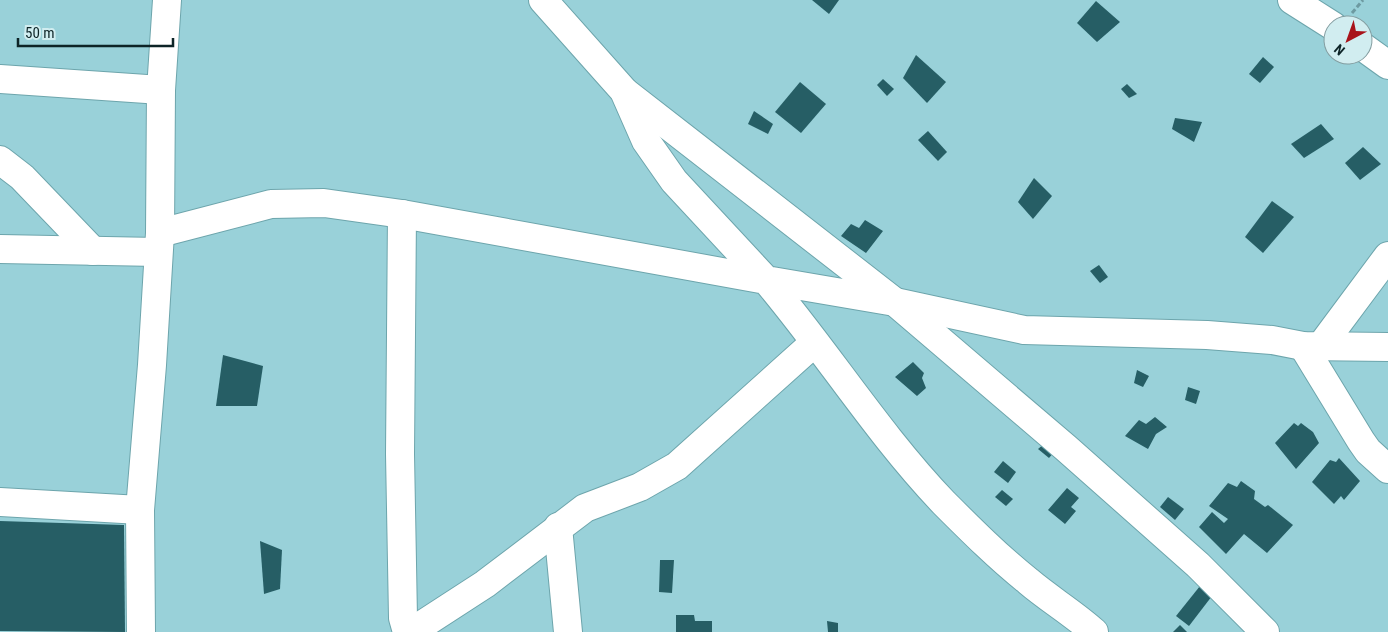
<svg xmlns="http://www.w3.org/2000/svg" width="1388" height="632" font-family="'Roboto Condensed',sans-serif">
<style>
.building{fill:#265e65}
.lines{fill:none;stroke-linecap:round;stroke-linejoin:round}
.minor-casing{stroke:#6da5ac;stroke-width:30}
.path{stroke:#6d9aa1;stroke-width:3;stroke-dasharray:5 2.5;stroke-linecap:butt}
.minor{stroke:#fff;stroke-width:28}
</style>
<rect width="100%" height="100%" fill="#99d1d9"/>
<g class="building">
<polygon points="812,0 839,0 829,14"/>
<polygon points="1096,1 1120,22 1097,42 1077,23"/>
<polygon points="916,55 946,82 927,103 903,78"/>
<polygon points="1263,57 1274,67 1260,83 1249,74"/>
<polygon points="883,79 894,89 887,96 877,85"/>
<polygon points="800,82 826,104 801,133 775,112"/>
<polygon points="1127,84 1137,94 1129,98 1121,89"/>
<polygon points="754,111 773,124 768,134 748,124"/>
<polygon points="1175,118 1202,122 1194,142 1172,129"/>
<polygon points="1321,124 1334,139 1304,158 1291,144"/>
<polygon points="928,131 947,152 938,161 918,140"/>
<polygon points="1363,147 1381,164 1360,180 1345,163"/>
<polygon points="1034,178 1052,196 1033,219 1018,202"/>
<polygon points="1272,201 1294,217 1263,253 1245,237"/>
<polygon points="865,220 883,231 866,253 841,236 851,224 859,228"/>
<polygon points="1099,265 1108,277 1100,283 1090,271"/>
<polygon points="223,355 263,366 257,406 216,406"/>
<polygon points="913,362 924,373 922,378 926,388 917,396 895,377"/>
<polygon points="1137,370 1149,376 1143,387 1134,383"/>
<polygon points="1188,387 1200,391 1196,404 1185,400"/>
<polygon points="1155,417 1167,427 1156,434 1148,449 1125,436 1139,420 1146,424"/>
<polygon points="1294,423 1298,426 1301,423 1313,432 1319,443 1296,469 1275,443"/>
<polygon points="1044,444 1054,452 1049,458 1038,449"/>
<polygon points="1339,458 1360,481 1344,500 1341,496 1334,504 1312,482 1330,460 1336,462"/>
<polygon points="1003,461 1016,472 1008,483 994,472"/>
<polygon points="1241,481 1255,491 1254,499 1265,507 1268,505 1293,525 1267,553 1244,534 1226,554 1199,527 1212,512 1224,523 1228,519 1209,506 1228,483 1237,487"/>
<polygon points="1067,488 1079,498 1071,507 1076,511 1065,524 1048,510"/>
<polygon points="1002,490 1013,499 1006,506 995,497"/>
<polygon points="1168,497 1184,509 1175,520 1160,507"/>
<polygon points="0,521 124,525 125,632 0,631"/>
<polygon points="260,541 282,550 280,589 264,594"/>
<polygon points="660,560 674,560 672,593 659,592"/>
<polygon points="1200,586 1212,596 1189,626 1176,616"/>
<polygon points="676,615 694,615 695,621 712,621 712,632 676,632"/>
<polygon points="827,621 838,623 838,632 828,632"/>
<polygon points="1180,625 1187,632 1173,632"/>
</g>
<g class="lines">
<defs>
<g id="minor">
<polyline points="543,0 624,91 646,141 674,181 766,280 895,302 1024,330 1207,335 1272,340 1303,346 1388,347"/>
<polyline points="1292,0 1333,26"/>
<polyline points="1363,47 1388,65"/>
<polyline points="0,79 161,90"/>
<polyline points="625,92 895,302 1066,448 1198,565 1265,632"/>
<polyline points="0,160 22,177 93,251"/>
<polyline points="402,214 400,454 403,618 407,632"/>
<path d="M 160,233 L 271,204 L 324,203 L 402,214 L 766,280 C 827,352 878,434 944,503 C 971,530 998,557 1028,581 C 1049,599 1073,613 1094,632"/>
<polyline points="0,249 158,252"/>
<polyline points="1303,346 1361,441 1368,451 1388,469"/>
<polyline points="1321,346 1388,256"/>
<polyline points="0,502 140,510"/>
<polyline points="558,527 568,632"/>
<polyline points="141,632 140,510 152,365 160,233 161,90 167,0"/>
<polyline points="411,632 485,584 585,508 640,487 677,466 814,343"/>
</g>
</defs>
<use href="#minor" class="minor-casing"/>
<polyline class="path" points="1352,13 1363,0"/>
<use href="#minor" class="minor"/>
</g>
<g transform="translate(1348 40) rotate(221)"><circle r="24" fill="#d1edf0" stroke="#839da0"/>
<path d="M0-4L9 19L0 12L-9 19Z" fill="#a8131a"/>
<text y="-8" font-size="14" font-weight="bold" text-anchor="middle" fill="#0d2427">N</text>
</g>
<path d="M18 38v8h155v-8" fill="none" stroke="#0d2427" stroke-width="2.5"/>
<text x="25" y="38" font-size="15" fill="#0d2427" stroke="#d1edf0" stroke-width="4" paint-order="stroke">50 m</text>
</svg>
